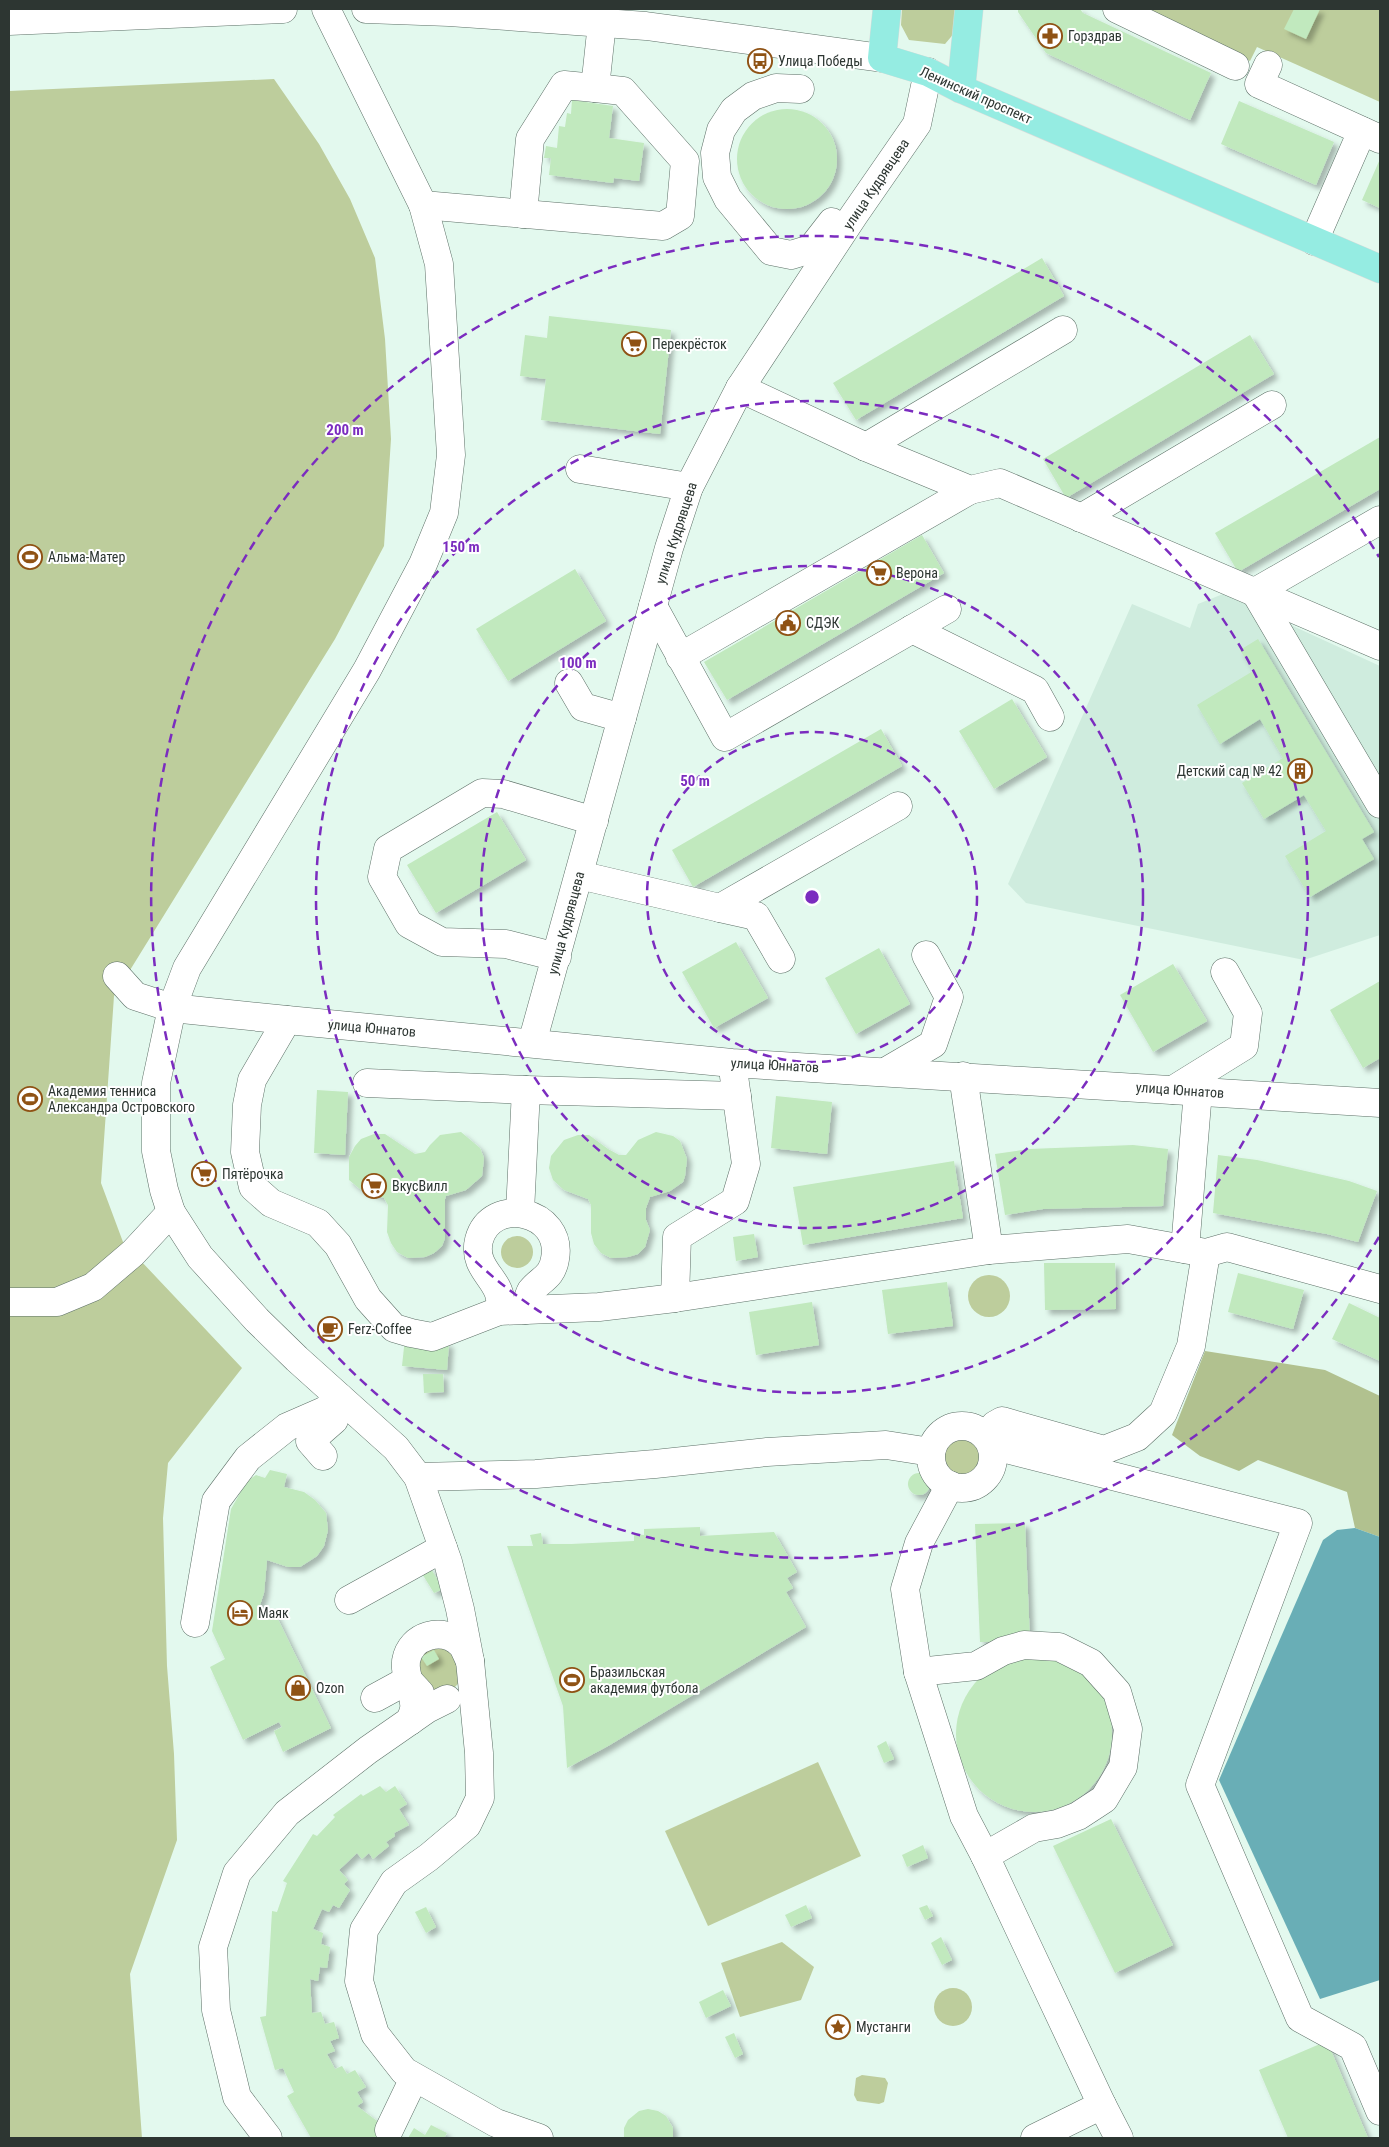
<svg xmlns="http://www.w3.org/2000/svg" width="1389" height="2147" font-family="'Roboto Condensed',sans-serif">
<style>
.built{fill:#cfecde}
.green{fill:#bdcd9c}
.forest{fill:#b1c18f}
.water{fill:#69aeb6}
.building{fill:#c1e9be;filter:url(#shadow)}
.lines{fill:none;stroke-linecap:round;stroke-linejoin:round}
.minor-casing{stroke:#5d7067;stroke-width:29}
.major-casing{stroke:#d9dbda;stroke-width:29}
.minor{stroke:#fff;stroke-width:28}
.major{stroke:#95ece2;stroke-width:28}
.ring{fill:none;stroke:#7b2cbf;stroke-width:2.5;stroke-dasharray:9 6}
.labels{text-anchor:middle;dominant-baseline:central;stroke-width:4;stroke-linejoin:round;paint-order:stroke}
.poi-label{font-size:14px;fill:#2d3632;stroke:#fff;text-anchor:start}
.street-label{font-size:14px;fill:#2d3632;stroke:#fff}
.centre{fill:#7b2cbf;stroke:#fff;stroke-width:2.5}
.ring-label{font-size:15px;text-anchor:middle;font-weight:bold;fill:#7b2cbf;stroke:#fff;stroke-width:4;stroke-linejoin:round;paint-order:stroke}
</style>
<defs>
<filter id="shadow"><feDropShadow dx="4.5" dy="4.5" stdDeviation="2.5" flood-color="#0004"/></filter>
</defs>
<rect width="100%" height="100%" fill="#e3f9ee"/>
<polygon class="built" points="1223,594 1380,666 1380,935 1304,960 1026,903 1008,884 1132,604 1190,628 1198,604"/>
<g class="green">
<polygon points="902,9 958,9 956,31 945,44 909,40 901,25"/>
<polygon points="1143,9 1380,9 1380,102 1257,47 1250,61"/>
<polygon points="274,79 319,144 350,199 375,258 385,339 391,439 384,546 335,639 114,996 101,1183 123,1242 242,1368 168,1463 163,1518 167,1666 174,1754 177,1840 130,1974 142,2138 9,2138 9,91"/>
<circle cx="517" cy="1252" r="16"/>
<circle cx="989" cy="1296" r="21"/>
<circle cx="962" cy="1457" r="25"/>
<path d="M 444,1642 L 464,1673 C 456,1690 451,1692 433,1693 L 414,1675 L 419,1650 Z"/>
<polygon points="818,1762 861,1856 708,1926 665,1831"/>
<polygon points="782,1942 814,1967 801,2000 740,2017 721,1963"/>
<circle cx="953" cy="2007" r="19"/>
<polygon points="862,2075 885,2078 888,2083 884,2102 879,2104 857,2101 854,2095 856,2078"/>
</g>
<polygon class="forest" points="1205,1351 1325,1370 1380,1396 1380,1537 1355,1528 1347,1492 1258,1460 1239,1471 1200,1456 1172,1435"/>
<polygon class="water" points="1355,1528 1380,1537 1380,1980 1320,1999 1219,1780 1323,1540 1337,1530"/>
<g class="building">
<polygon points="1018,9 1080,9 1083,13 1211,73 1190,120 1046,53 1018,12"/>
<polygon points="1294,9 1320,9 1306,39 1284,29"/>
<polygon points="572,100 613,106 609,138 644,143 639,181 614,178 613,183 549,175 551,158 544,158 546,146 557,148 559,126 565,127 567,113 571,114"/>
<polygon points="1239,101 1334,142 1316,185 1221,144"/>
<circle cx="787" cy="159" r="50"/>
<polygon points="1380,159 1380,208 1362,200"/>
<polygon points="1042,258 1064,296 856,420 833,383"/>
<polygon points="549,316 671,330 660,434 541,420 546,379 520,376 525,335 547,338"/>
<polygon points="1250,335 1274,374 1066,498 1043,459"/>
<polygon points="1380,437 1380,489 1238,572 1215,533"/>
<polygon points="922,535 944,573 727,700 704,662"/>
<polygon points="575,569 606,621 508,681 476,629"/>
<polygon points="1258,639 1374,832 1362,839 1374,859 1310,897 1285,856 1326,831 1304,795 1264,819 1242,783 1283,758 1260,719 1220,744 1197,705 1253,671 1240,650"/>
<polygon points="1012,699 1047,757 994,789 959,731"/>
<polygon points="881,729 902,766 693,887 672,850"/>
<polygon points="497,812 526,860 436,913 407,865"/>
<polygon points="736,942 768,998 714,1028 682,972"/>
<polygon points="879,948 910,1004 856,1034 825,978"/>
<polygon points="1173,964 1207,1021 1153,1052 1120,995"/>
<polygon points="1380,981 1380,1058 1363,1068 1330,1010"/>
<polygon points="317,1090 348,1092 345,1155 314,1153"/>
<polygon points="776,1096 832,1102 827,1154 771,1148"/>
<polygon points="461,1132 480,1148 484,1158 482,1176 466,1190 446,1196 445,1199 445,1238 442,1246 434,1253 425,1257 408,1258 397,1252 391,1243 387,1232 388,1205 384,1198 360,1189 349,1180 349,1157 355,1146 361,1139 374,1134 385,1134 415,1154 425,1152 430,1145 440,1135"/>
<polygon points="656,1132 673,1136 680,1141 687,1159 685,1176 683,1182 670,1191 650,1197 646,1208 646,1220 650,1230 645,1247 638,1254 628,1257 611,1258 601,1253 594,1244 591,1233 591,1205 588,1199 564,1190 553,1180 549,1168 551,1156 564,1140 578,1135 589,1135 608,1149 619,1155 626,1155 638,1140"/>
<polygon points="1133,1145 1168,1149 1163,1206 1043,1209 1005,1215 995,1154 1029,1149"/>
<polygon points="1218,1155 1257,1160 1349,1181 1377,1191 1358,1242 1327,1234 1213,1213"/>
<polygon points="954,1161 963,1218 803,1245 793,1187"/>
<polygon points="754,1234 758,1257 736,1261 733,1237"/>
<polygon points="1044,1263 1115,1263 1116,1309 1045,1310"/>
<polygon points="1238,1273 1304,1290 1293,1329 1228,1312"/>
<polygon points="947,1282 953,1326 888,1334 882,1290"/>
<polygon points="812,1302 819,1345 756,1355 749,1312"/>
<polygon points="1349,1303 1380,1318 1380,1361 1332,1339"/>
<polygon points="405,1338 449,1343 447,1370 402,1366"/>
<polygon points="423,1374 443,1374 444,1392 424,1393"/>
<polygon points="270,1470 287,1474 284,1487 304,1492 315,1500 326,1513 328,1530 324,1546 317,1556 300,1567 288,1567 267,1560 264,1593 260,1605 267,1616 274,1611 331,1728 283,1752 274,1731 282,1727 279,1722 243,1740 210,1667 225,1659 212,1631 231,1509 247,1481 256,1475 265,1478"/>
<circle cx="919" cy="1484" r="11"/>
<polygon points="1025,1523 1030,1641 980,1642 975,1524"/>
<polygon points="700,1527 700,1536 774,1532 797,1572 787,1578 793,1588 786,1592 806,1627 608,1746 567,1768 563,1706 507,1546 533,1546 530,1535 541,1533 543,1544 571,1544 634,1541 634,1534 644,1535 644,1529"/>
<polygon points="430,1567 443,1589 434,1593 421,1572"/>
<polygon points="434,1650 439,1659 427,1666 421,1657"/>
<circle cx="1034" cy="1734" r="78"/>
<polygon points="886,1741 894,1759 884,1763 877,1746"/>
<polygon points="380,1786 386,1792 395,1786 407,1804 399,1809 409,1825 394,1833 395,1836 386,1842 389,1846 373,1859 369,1853 362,1859 357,1853 339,1870 348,1880 344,1884 350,1890 339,1908 333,1905 329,1912 322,1909 313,1929 323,1933 321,1944 330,1947 327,1968 320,1967 318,1981 310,1979 312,2013 321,2012 325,2024 334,2022 339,2038 330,2041 335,2051 327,2054 335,2069 342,2066 347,2074 355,2070 366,2087 357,2092 363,2102 357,2106 389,2130 404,2138 311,2138 287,2096 294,2092 283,2068 275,2070 260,2017 266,2016 272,1911 277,1912 287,1883 283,1881 313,1834 317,1836 335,1817 333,1815 361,1794 363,1796"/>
<polygon points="1111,1819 1173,1945 1115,1973 1053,1846"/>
<polygon points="923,1845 928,1858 907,1867 902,1855"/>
<polygon points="806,1905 812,1918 791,1927 785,1915"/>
<polygon points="927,1905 933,1916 925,1920 919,1908"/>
<polygon points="426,1907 436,1927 426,1933 415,1912"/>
<polygon points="941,1937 952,1960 942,1965 931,1943"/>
<polygon points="723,1990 731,2006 706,2018 699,2002"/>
<polygon points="734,2033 743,2054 735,2058 725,2037"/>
<polygon points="1327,2041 1368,2138 1288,2138 1259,2070"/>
<polygon points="648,2109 658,2111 666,2116 673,2128 673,2138 624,2138 624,2128 628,2120 639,2111"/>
<polygon points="431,2125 447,2133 444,2138 408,2138 414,2128 425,2135"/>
</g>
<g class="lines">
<defs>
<g id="minor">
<polyline points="326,9 423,205 439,264 451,455 444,513 423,564 367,670 187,968 172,1008 156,1083 156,1151 164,1190 171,1212 200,1257 257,1320 297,1359 396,1448 418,1477 448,1562 460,1609 470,1661 479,1753 480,1798 467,1825 429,1857 394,1882 364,1930 359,1981 375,2034 404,2071 496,2123 539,2138"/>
<polyline points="366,9 449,12 646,26 882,58"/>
<polyline points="1117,9 1235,66"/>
<polyline points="9,21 283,9"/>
<polyline points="1268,65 1259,84 1380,139"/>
<polyline points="800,89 776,88 753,96 734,110 721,130 715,153 717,177 728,199 771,251 791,255 811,249 832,222"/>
<polyline points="423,205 663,226 680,216 685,161 623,91 595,88"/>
<polyline points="523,214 530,139 564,85 595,88 602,23"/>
<polyline points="1314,241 1362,131"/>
<polyline points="740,388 866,447 970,490 1000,483 1380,646"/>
<polyline points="866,447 1063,330"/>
<polyline points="580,469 689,487"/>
<polyline points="1081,518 1272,405"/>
<polyline points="1380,520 1255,592 1380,804"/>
<polyline points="653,606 725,737 947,609"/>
<polyline points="912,629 1035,690 1050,717"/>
<polyline points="680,657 970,490"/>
<polyline points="569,683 583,707 622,718"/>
<polyline points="579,875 720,908 898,806"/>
<polyline points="720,908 756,916 781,959"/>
<polyline points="557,957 506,944 442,942 409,924 382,877 388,849 482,793 503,794 594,821"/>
<polyline points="117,976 135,996 172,1008 287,1020 732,1063 1380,1103"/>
<polyline points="287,1020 252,1080 247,1105 245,1152 253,1187 271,1203 318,1223 338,1245 368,1299 394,1328 411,1333 432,1337 499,1311 599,1307 675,1298 989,1250 1128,1239 1206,1253 1227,1247 1380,1289"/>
<polyline points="532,1043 669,548 689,487 740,388 854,215 917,124 928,72"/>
<polyline points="885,1072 933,1044 949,997 926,955"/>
<polyline points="963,1076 989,1250"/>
<polyline points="367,1083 526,1090 737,1096"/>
<polyline points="1173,1090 1244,1046 1248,1013 1225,972"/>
<polyline points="520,1212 526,1090"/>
<polyline points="1185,1249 1198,1091"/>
<path d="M 1206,1253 L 1191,1346 L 1163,1413 L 1137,1437 L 1104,1450 L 1002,1421 L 995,1425 C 993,1435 993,1442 1002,1448 L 1298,1523 L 1200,1785 L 1300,2018 L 1353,2047 L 1380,2111"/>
<polyline points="675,1298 677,1237 735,1201 746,1164 734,1076"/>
<polyline points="9,1302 57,1302 93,1287 133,1253 171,1212"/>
<path d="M 499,1311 C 500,1307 501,1303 500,1299 C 499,1279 472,1268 479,1240 C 491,1195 564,1210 555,1259 C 552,1278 540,1279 531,1291 C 528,1296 527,1304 525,1310"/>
<circle cx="962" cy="1457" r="31"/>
<polyline points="323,1456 310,1441 334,1420 326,1410"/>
<polyline points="418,1477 536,1474 655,1464 767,1452 886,1445 931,1452"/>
<polyline points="950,1485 919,1543 905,1589 918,1672 964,1816 985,1856 1102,2105 1035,2138"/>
<polyline points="349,1600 443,1548"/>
<polyline points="195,1623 216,1501 248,1458 287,1427 326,1410 339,1397"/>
<polyline points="918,1672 976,1666 1003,1651 1024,1645 1059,1647 1091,1663 1117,1692 1128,1729 1123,1767 1104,1799 1078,1816 1057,1824 1034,1828 985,1856"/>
<polyline points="375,1698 408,1680 420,1693"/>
<path d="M 410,1721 C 412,1716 415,1708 414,1703 C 413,1688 404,1676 406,1661 C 410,1635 443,1626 461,1644 C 465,1648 467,1656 470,1661"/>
<polyline points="1102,2105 1119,2138"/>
<polyline points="389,2130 414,2078"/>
<polyline points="268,2138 237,2097 216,2010 213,1947 237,1873 287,1813 368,1750 427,1709 447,1699"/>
</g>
<g id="major">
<polyline points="887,9 882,58 928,72 961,89 1380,269"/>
<polyline points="961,89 969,9"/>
</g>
</defs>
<use href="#minor" class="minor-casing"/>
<use href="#major" class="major-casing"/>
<use href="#minor" class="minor"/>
<use href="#major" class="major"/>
</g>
<g class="ring">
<circle cx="812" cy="897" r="165"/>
<circle cx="812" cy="897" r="331"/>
<circle cx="812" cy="897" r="496"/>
<path d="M1379 1237A661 661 0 1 1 1379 557"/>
</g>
<defs>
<symbol id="pharmacy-ring" viewBox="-11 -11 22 22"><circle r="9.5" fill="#fff" stroke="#8f5214" stroke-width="1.5"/><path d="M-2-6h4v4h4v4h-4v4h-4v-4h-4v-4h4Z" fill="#8f5214"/></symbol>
<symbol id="bus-ring" viewBox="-11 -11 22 22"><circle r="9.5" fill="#fff" stroke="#8f5214" stroke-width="1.5"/><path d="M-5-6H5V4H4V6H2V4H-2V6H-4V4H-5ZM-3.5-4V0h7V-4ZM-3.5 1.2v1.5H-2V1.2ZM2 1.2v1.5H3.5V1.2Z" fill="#8f5214"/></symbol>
<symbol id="supermarket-ring" viewBox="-11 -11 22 22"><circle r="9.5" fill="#fff" stroke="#8f5214" stroke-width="1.5"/><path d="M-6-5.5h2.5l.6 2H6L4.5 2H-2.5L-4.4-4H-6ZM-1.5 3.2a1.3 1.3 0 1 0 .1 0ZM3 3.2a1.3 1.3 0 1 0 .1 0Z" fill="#8f5214"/></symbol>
<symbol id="stadium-ring" viewBox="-11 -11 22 22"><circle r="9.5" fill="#fff" stroke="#8f5214" stroke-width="1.5"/><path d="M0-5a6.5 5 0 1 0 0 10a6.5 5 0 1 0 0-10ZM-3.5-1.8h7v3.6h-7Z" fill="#8f5214"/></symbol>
<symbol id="civic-ring" viewBox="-11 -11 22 22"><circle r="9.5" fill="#fff" stroke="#8f5214" stroke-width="1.5"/><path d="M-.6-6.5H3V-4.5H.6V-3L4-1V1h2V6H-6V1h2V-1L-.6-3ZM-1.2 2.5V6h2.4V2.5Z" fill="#8f5214"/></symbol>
<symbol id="building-ring" viewBox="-11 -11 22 22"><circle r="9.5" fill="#fff" stroke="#8f5214" stroke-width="1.5"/><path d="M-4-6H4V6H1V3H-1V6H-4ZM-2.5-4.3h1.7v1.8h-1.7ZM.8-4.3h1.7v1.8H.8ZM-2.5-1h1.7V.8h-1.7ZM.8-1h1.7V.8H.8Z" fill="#8f5214"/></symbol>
<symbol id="cafe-ring" viewBox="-11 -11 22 22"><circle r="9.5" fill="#fff" stroke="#8f5214" stroke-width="1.5"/><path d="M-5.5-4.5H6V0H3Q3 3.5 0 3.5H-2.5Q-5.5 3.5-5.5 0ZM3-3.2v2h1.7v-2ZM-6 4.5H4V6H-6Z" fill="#8f5214"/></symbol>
<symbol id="hotel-ring" viewBox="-11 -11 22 22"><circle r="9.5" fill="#fff" stroke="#8f5214" stroke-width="1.5"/><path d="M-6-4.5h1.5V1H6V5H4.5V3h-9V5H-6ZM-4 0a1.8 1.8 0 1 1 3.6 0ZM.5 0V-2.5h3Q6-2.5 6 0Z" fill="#8f5214"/></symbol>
<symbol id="shop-ring" viewBox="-11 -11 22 22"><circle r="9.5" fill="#fff" stroke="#8f5214" stroke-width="1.5"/><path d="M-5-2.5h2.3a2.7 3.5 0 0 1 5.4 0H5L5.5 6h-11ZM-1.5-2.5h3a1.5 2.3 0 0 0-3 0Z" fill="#8f5214"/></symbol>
<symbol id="sight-ring" viewBox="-11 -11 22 22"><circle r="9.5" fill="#fff" stroke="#8f5214" stroke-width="1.5"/><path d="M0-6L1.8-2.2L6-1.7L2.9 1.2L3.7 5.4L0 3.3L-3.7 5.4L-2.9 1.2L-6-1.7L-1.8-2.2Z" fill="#8f5214"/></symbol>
</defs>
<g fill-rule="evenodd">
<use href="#pharmacy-ring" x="1036" y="22" width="28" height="28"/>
<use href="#bus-ring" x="746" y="47" width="28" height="28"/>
<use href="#supermarket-ring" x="620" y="330" width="28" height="28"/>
<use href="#stadium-ring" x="16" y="543" width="28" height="28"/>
<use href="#supermarket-ring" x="865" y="559" width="28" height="28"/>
<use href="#civic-ring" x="774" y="609" width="28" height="28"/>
<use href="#building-ring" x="1286" y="757" width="28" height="28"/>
<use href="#stadium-ring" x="16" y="1085" width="28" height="28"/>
<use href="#supermarket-ring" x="190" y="1160" width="28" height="28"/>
<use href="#supermarket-ring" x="360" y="1172" width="28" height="28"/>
<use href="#cafe-ring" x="316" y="1315" width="28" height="28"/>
<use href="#hotel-ring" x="226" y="1599" width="28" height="28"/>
<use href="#stadium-ring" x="558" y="1666" width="28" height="28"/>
<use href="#shop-ring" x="284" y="1674" width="28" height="28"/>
<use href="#sight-ring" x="824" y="2013" width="28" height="28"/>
</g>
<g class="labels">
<g class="poi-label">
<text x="1068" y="36">Горздрав</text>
<text x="778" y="61">Улица Победы</text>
<text x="652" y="344">Перекрёсток</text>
<text x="48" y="557">Альма-Матер</text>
<text x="896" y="573">Верона</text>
<text x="806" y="623">СДЭК</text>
<text x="1282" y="771" text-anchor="end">Детский сад № 42</text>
<text x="48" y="1091">Академия тенниса<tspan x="48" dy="16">Александра Островского</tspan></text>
<text x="222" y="1174">Пятёрочка</text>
<text x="392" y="1186">ВкусВилл</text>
<text x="348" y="1329">Ferz-Coffee</text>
<text x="258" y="1613">Маяк</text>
<text x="590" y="1672">Бразильская<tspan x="590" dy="16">академия футбола</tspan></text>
<text x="316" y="1688">Ozon</text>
<text x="856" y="2027">Мустанги</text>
</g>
<g class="street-label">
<text transform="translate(976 95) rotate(24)">Ленинский проспект</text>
<text transform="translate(876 184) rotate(-56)">улица Кудрявцева</text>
<text transform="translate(676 533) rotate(-72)">улица Кудрявцева</text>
<text transform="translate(566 923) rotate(-75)">улица Кудрявцева</text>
<text transform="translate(372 1028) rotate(5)">улица Юннатов</text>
<text transform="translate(775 1065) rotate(3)">улица Юннатов</text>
<text transform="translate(1180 1090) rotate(4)">улица Юннатов</text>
</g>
</g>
<circle cx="812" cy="897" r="8" class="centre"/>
<g class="ring-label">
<text x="345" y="435">200 m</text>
<text x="461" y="552">150 m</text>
<text x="578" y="668">100 m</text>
<text x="695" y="786">50 m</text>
</g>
<rect width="1389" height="2147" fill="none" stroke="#2d3632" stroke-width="20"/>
</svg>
